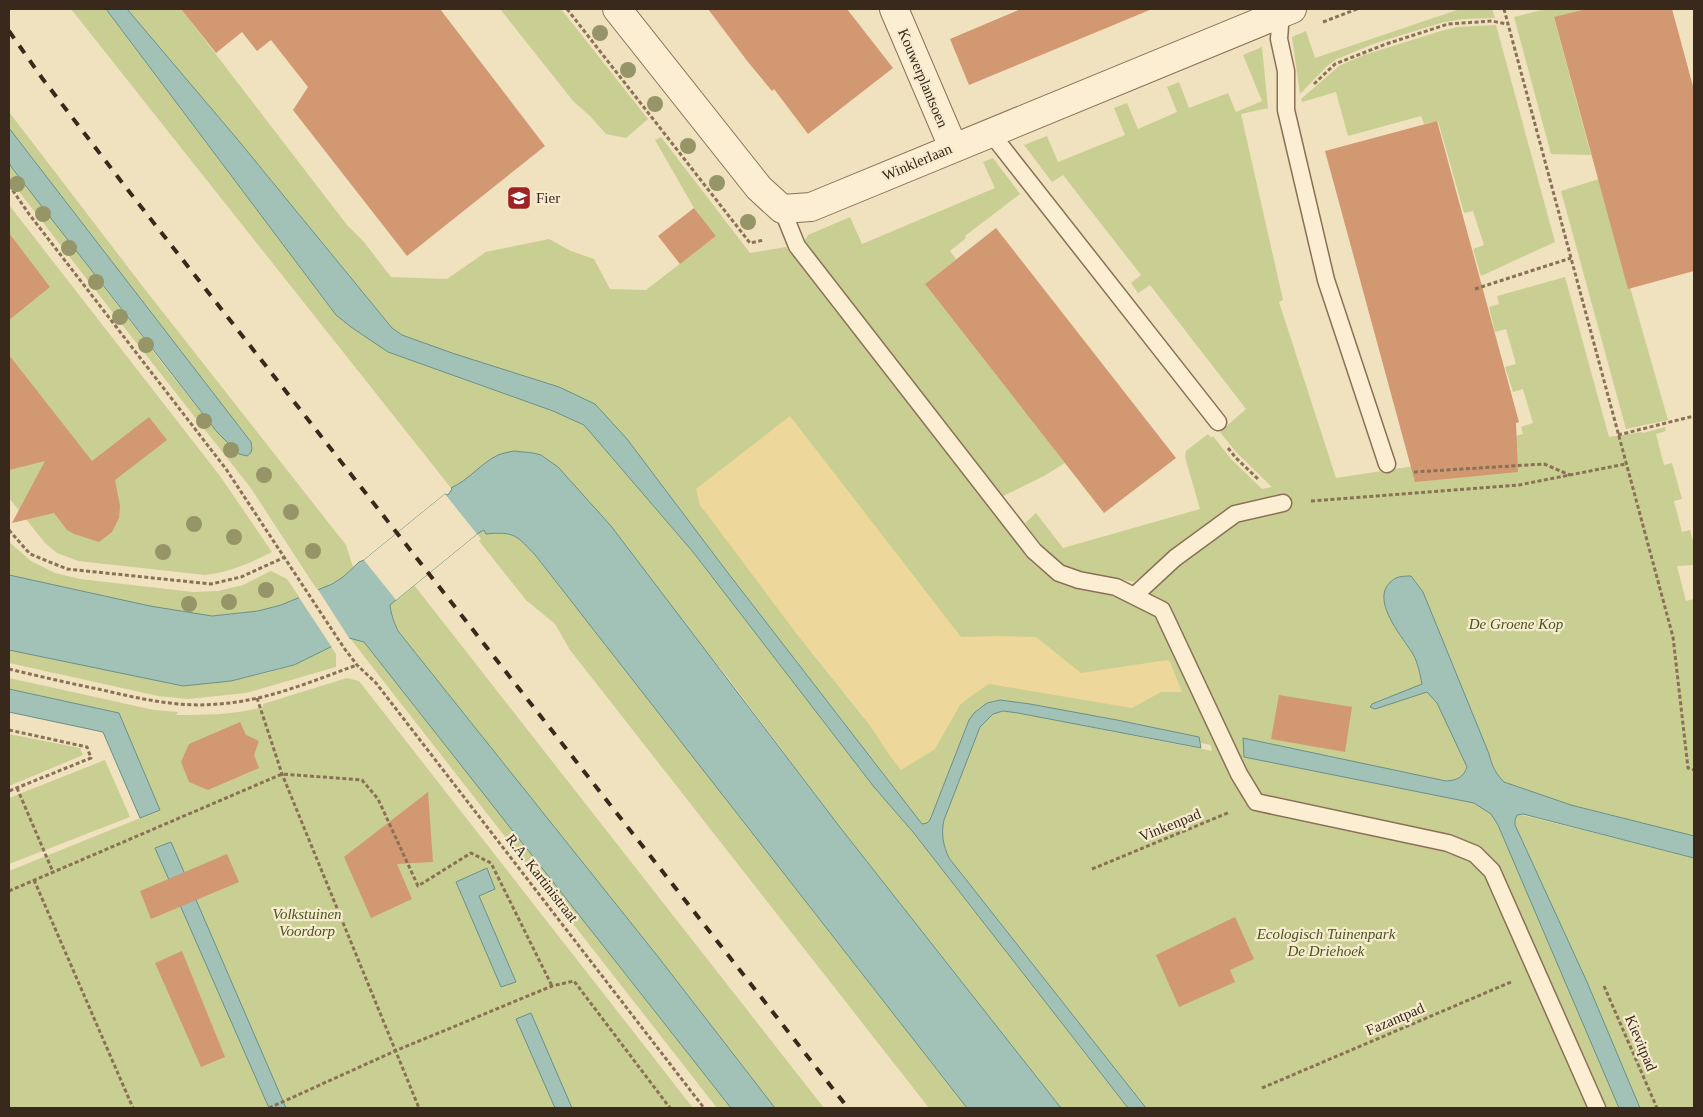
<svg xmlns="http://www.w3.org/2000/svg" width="1703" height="1117" font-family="'Times New Roman',serif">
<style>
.green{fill:#c9cf92;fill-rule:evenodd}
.sand{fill:#eed79a}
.water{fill:#a2c2b8;stroke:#699086}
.pier{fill:#f0e1bf}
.building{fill:#d19872}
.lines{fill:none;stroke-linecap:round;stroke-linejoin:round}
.lane-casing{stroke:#8a7156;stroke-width:19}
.street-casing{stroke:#8a7156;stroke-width:30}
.path{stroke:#8a7156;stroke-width:3;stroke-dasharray:4 2.5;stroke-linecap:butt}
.lane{stroke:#fbeed2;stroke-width:16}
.street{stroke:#fbeed2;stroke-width:28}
.rail{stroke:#38291c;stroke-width:4;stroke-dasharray:9 9;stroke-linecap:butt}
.tree{fill:#959568}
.labels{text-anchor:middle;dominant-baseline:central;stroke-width:4.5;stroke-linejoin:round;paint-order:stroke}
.street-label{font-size:15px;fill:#38291c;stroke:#f7ebcf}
.poi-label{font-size:15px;fill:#38291c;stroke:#f7ebcf;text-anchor:start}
.park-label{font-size:15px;font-style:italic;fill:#4a5621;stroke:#f7ebcf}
</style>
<rect width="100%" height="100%" fill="#f0e1bf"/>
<g class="green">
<polygon points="71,9 106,9 336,315 388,352 553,411 584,424 693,552 874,787 913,832 1128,1108 1061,1108 839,826 728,678 558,467 541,455 533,453 451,488"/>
<path d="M 127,9 L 181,9 L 347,225 L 364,242 L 391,277 L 447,279 L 486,252 L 549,239 L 571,251 L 594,259 L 610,289 L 646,290 L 716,236 L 694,208 L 655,140 L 661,137 L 750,253 L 786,247 L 1032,563 L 1056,582 L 1070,587 L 1113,596 L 1133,603 L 1198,530 L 1134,582 C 1110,577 1079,576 1058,561 C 1045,552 1035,536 1025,523 L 1036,513 L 1063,548 L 1200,509 L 1185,457 L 1186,451 L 1208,434 L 1211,438 L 1213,436 L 1231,459 L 1262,489 L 1272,487 L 1236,452 L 1220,432 L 1246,409 L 1150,285 L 1138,293 L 1131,283 L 1141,275 L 1063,175 L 1052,182 L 1024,145 L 1047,136 L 1058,162 L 1125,135 L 1114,108 L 1127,103 L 1138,129 L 1177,112 L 1167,87 L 1179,82 L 1189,108 L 1228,93 L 1236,112 L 1262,101 L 1243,55 L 1262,47 L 1268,108 L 1241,114 L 1283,300 L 1279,302 L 1336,478 L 1513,451 L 1510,437 L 1523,434 L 1521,427 L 1533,423 L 1523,389 L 1513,392 L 1505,367 L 1516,364 L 1506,329 L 1495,332 L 1489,307 L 1499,304 L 1497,296 L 1565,277 L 1609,437 L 1642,432 L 1643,433 L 1665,427 L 1666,431 L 1656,434 L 1664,465 L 1672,463 L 1682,499 L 1674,501 L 1682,532 L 1690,530 L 1694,545 L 1694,565 L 1677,566 L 1686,601 L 1694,599 L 1694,847 L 1244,757 L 1474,803 L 1694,858 L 1694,1108 L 1146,1108 L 949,858 C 943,845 941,834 944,820 L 980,727 L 993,714 L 1003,711 L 1018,713 L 1212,751 L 1211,745 L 1004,704 L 970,719 L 930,820 L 927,823 L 922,824 L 728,573 L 627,439 L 455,354 L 402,335 L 392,328 L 238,140 ZM 793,629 L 935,749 L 877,734 Z"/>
<polygon points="500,9 561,9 648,119 626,138 606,134 590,116 573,101"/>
<polygon points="1460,9 1492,9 1495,18 1463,19 1444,22 1373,44 1337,59 1327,66 1300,94 1292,37 1306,31 1315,58"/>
<polygon points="1545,9 1585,9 1554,18 1591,155 1551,154 1514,17"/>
<polygon points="1496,25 1555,242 1481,276 1473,249 1484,245 1473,211 1464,213 1438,121 1424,124 1421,116 1348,136 1336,92 1302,102 1301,99 1339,66 1364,55 1444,30 1458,27"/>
<polygon points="9,112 147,292 346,545 353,567 343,577 318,591 250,487 131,336 10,180 9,178 9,163 162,363 217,432 239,454 251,442 9,128"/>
<polygon points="993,158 1020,194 965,236 966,238 950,251 956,259 925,284 1065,463 1044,476 1003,496 804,242 808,235 850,217 862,244 995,188 983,162"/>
<polygon points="1599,179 1668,420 1626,429 1561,191"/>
<path d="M 9,205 L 220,476 L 272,552 C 250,563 230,572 205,575 L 78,561 L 57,553 L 45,543 L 9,498 Z"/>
<path d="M 484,530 L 486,534 C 515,531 517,536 536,556 L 967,1108 L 929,1108 L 570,650 L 555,624 L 526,600 L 479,541 L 481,539 L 477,534 Z"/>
<polygon points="9,542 31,561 55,573 80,579 193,592 218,591 243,585 271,571 287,579 300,598 281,605 258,611 212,616 150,606 9,575"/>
<polygon points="414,585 824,1108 775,1108 659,958 398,631 391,615 390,605"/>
<polygon points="349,637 365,642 731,1108 717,1108"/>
<polygon points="331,647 336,654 336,667 246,693 188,699 158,696 9,663 9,650 183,686 231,681 266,673 294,665"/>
<path d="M 9,678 L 154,710 L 178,712 L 176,715 C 205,715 235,715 263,707 L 263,704 L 347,678 L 359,681 L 693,1108 L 9,1108 L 9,871 L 160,810 L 119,713 L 9,689 Z"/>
<polygon points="9,734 80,748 83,755 9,786"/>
<polygon points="105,760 130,817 9,864 9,798"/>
</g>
<polygon class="sand" points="790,416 961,637 998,636 1036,637 1081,673 1167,660 1170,662 1182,692 1161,692 1132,708 989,684 971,696 960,705 935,749 901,770 890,756 865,718 793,629 700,505 696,489"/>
<g class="water">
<path d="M 106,9 L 127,9 L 238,140 L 392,328 L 402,335 L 455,354 L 559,387 L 595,404 L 627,439 L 728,573 L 922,824 L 927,823 L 930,820 L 969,720 L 974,713 L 987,703 L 1000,700 L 1030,704 L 1117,720 L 1199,737 L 1201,748 L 1018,713 L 1003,711 L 993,714 L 980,727 L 944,820 C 941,834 943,845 949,858 L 1146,1108 L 1128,1108 L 913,832 L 874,787 L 693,552 L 584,425 L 553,411 L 388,352 L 351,327 L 336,315 Z"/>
<path d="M 9,128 L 251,442 C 252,449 253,452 247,456 L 239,454 L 217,432 L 12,168 L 9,163 Z"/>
<path d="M 514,451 L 533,453 L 541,455 L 558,467 L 611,526 L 839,826 L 1061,1108 L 967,1108 L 536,556 C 517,536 515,531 486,534 L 484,530 L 477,534 L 390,605 C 391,615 394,622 398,631 L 659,958 L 775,1108 L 731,1108 L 364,642 L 349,638 L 294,665 L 231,681 L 183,686 L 9,650 L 9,575 L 150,606 L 212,616 L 258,611 L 281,605 L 332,584 L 343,577 L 359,562 L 364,560 L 445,494 L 448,495 L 452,489 L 451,488 C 469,480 481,463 498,455 C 503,453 509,452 514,451 Z"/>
<path d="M 1411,576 L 1423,592 L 1489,754 C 1492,766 1496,774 1504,782 L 1571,805 L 1694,836 L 1694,858 L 1523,814 L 1517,815 L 1515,820 L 1515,825 L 1587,982 L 1640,1108 L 1619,1108 L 1498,825 L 1491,814 L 1474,803 L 1244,757 L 1243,738 L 1446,781 C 1457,780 1463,778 1467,767 L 1437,703 L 1427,692 L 1375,709 L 1370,707 L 1372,704 L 1422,684 C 1420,674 1418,663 1413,654 C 1402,636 1365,595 1396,578 C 1400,576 1407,576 1411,576 Z"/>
<polygon points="9,689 119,713 160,810 140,818 103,732 9,712"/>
<polygon points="171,842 286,1108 269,1108 155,848"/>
<polygon points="487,868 495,889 479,896 516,982 501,987 456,882"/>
<polygon points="531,1013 572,1108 555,1108 516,1019"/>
</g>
<g class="pier">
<polygon points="445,494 477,534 396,600 364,560"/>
<polygon points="317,588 351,641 333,649 298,596"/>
</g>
<g class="building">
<polygon points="181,9 440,9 545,146 407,256 293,110 308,87 271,40 257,51 242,32 216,53"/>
<polygon points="708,9 847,9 893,68 808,134 774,89 772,91 748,62"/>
<polygon points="1021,9 1152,9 969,85 950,39"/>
<polygon points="1586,9 1672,9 1694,90 1694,271 1628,289 1554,17"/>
<polygon points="1437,121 1519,422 1516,423 1518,472 1415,482 1325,151"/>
<polygon points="694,208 716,236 680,264 658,236"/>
<polygon points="996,228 1176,458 1104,513 925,284"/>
<polygon points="9,233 50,287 9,320"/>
<polygon points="9,355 92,461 149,417 167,440 115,480 120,506 119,518 112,532 99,542 74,534 67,530 54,513 12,523 45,461 9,470"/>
<polygon points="1279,695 1352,707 1345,752 1271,739"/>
<polygon points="240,722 246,735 259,741 254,755 259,768 208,790 189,782 181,762 189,744"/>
<polygon points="428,792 433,862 397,864 412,899 371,918 344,857"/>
<polygon points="227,854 239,882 151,919 140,891"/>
<polygon points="1235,917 1254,959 1230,970 1235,982 1179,1007 1156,955"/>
<polygon points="182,951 225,1057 201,1067 155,963"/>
</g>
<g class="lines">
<defs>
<g id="lane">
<polyline points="1281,12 1279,39 1286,71 1286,110 1326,280 1387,464"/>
<polyline points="990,132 1218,422"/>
<polyline points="782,209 797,246 1034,551 1059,573 1079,580 1116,587 1162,610 1239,774 1256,802 1448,843 1475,854 1492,871 1597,1108"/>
<polyline points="1135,595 1175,558 1235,514 1283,503"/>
</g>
<g id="street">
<polyline points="617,9 759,188 782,209 811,207 1292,9"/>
<polyline points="894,9 953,147"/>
</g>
</defs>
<use href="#lane" class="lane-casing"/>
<use href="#street" class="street-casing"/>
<g class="path">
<polyline points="567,9 750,243 764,240"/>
<polyline points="1504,9 1673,637 1688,768 1694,770"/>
<polyline points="1323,22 1357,9"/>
<polyline points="1314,84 1335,64 1386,44 1448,24 1492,21 1507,24"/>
<polyline points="9,185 29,214 226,469 344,648 357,665 376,683 704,1108"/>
<polyline points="1475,289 1571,258"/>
<polyline points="1618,435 1694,416"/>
<polyline points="1228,448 1236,458 1258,479"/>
<polyline points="1414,472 1544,464 1570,475"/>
<polyline points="1311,501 1519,485 1626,464"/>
<polyline points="9,530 30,554 67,569 211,584 241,577 285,557"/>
<path d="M 9,669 C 38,676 68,683 98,689 C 137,698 178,708 218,704 C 267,701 312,681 357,665"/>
<polyline points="257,698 282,774 419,1108"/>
<polyline points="9,730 87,747 91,758 9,791"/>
<polyline points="17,788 53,872"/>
<polyline points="1092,869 1230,812"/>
<polyline points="34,880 133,1108"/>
<polyline points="9,891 282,774 362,780 378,799 418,886 471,853 491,863 552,986"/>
<polyline points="1604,986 1657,1108"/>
<polyline points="1262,1088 1511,982"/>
<polyline points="269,1108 395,1051 552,986 574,981 670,1108"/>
</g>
<use href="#lane" class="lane"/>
<use href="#street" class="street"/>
<polyline class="rail" points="9,31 42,78 124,185 848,1108"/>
</g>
<g class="tree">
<circle cx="600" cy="33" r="8"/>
<circle cx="628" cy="70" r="8"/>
<circle cx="655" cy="104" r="8"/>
<circle cx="688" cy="146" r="8"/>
<circle cx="717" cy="183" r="8"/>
<circle cx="17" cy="184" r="8"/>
<circle cx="43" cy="214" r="8"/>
<circle cx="748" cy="222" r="8"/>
<circle cx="69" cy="248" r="8"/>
<circle cx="96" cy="282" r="8"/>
<circle cx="120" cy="317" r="8"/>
<circle cx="146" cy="345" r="8"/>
<circle cx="204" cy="421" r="8"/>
<circle cx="231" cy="450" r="8"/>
<circle cx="264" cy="475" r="8"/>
<circle cx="291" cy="512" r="8"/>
<circle cx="194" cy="524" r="8"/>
<circle cx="234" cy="537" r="8"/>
<circle cx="313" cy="551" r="8"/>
<circle cx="163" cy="552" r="8"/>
<circle cx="266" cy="590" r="8"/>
<circle cx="229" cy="602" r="8"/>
<circle cx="189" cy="604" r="8"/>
</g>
<defs>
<symbol id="school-square" viewBox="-11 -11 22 22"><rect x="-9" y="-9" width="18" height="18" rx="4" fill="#9d2325" stroke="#f7ebcf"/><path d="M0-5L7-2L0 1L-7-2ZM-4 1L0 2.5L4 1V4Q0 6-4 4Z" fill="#fff"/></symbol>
</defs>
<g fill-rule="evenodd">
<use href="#school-square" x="505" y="184" width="28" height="28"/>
</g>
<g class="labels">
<g class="street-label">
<text transform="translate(923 78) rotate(67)">Kouwerplantsoen</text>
<text transform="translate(917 162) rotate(-23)">Winklerlaan</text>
<text transform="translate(1170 825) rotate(-22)">Vinkenpad</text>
<text transform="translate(542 878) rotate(52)">R.A. Kartinistraat</text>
<text transform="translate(1395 1019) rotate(-23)">Fazantpad</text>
<text transform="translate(1641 1043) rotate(67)">Kievitpad</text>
</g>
<g class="poi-label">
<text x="536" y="198">Fier</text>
</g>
<g class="park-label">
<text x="1516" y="624">De Groene Kop</text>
<text x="307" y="914">Volkstuinen<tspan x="307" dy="17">Voordorp</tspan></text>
<text x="1326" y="934">Ecologisch Tuinenpark<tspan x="1326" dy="17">De Driehoek</tspan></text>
</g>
</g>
<rect width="1703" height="1117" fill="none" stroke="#38291c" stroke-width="20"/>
</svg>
